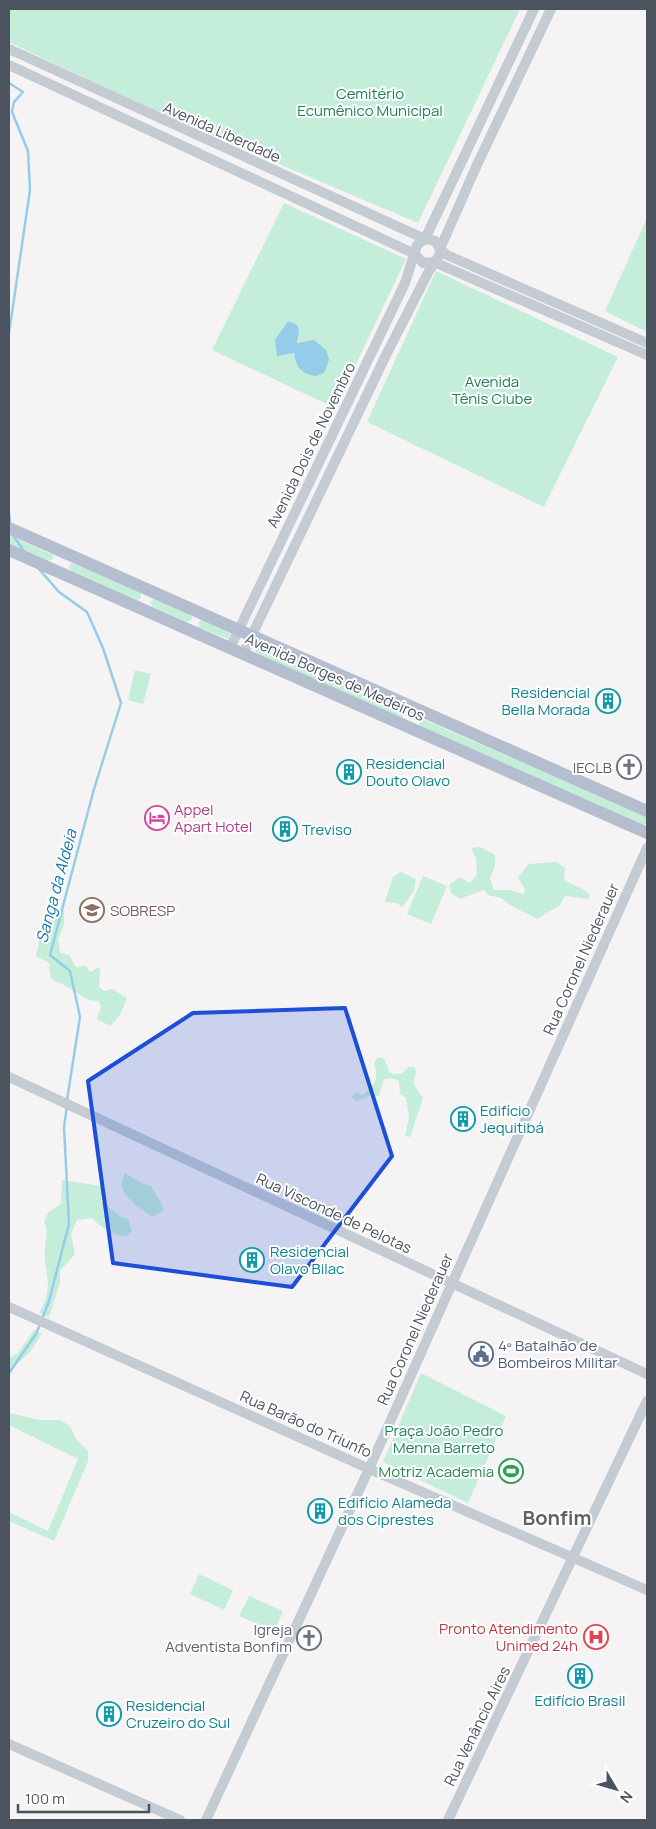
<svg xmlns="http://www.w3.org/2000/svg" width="656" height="1829" font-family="Manrope,sans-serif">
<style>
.green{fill:#c5eeda}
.water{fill:#95cce9}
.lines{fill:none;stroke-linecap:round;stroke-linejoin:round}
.stream{stroke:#95cce9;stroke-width:2.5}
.minor{stroke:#c4cbd3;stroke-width:10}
.major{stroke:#b4becf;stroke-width:12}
.marked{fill:#1d4ed8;fill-opacity:0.2;stroke:#1d4ed8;stroke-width:4;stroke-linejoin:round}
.labels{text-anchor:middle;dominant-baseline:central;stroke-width:4;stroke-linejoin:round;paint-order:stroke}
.park-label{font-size:15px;fill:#1d7f5b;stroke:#fff}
.street-label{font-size:15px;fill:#4b535f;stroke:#fff}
.culture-label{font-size:15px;fill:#0d838f;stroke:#fff;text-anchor:start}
.worship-label{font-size:15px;fill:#5b616d;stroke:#fff;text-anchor:end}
.hotel-label{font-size:15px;fill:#b23c85;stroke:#fff;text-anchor:start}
.education-label{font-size:15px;fill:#785e54;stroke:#fff;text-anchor:start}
.service-label{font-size:15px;fill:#4e5e75;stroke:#fff;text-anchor:start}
.leisure-label{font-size:15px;fill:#27864d;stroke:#fff;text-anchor:end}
.health-label{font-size:15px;fill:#be3a42;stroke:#fff;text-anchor:end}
.water-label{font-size:16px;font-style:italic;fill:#1476a9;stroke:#fff}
.district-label{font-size:20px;font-weight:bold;fill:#5f6267;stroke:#fff}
</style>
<rect width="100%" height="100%" fill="#f5f3f3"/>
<g class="green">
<polygon points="9,9 520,9 418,223 156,112 9,42"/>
<polygon points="284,203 406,259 335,408 212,350"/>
<polygon points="647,218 647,332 605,311"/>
<polygon points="436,271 618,357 544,507 367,422"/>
<polygon points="9,535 53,555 53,559 48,561 9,544"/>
<polygon points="71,563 141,591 141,598 137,600 71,571 69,568"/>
<polygon points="155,598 190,614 193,619 187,622 152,606 150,602"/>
<polygon points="203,619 230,633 229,639 199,628 199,622"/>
<polygon points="258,645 401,709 404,713 402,718 397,719 257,653 255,650"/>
<polygon points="135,670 151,674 143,704 128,700"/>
<polygon points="422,719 647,816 647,824 643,825 423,728 419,724"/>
<path d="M 480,847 L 494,854 C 498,863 493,871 490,879 L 494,890 L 510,890 L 524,894 L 525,890 L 518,877 L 529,864 L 556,862 L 565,868 L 564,879 C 571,887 583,885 590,896 L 588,899 L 565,896 L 560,905 L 537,919 L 510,905 L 501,898 L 488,895 L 484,890 L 460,899 L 451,893 L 449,885 L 460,877 L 470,883 L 477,874 L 476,858 L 471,848 Z"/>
<polygon points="401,872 416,879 414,891 402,907 397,903 385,902 393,877"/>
<polygon points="423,876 447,886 431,924 407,914"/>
<polygon points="51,906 64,910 64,925 58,939 60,953 69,955 76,967 86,966 90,972 100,967 99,987 104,991 112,989 127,998 120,1015 110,1026 97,1019 101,1006 98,1001 88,1000 63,984 54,981 51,978 49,963 36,956 43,925 49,918 45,914"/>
<path d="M 378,1057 L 384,1059 L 390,1073 C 399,1075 403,1075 408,1067 L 415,1067 L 416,1074 L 413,1083 L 423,1098 L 410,1137 L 405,1136 L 409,1118 L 406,1098 L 400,1094 L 399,1081 L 392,1078 L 384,1079 L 379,1096 L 371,1095 L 357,1101 L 351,1097 L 356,1092 L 363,1095 C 376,1084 379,1080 374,1063 Z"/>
<path d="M 125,1173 L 141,1183 L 151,1186 L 163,1207 L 163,1211 L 152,1217 C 139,1206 113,1194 125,1173 Z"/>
<path d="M 62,1180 L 102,1186 L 101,1201 L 121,1217 L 128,1219 L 132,1231 L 127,1236 C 110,1235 104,1229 92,1218 L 77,1220 L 71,1234 L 75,1254 L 60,1271 L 60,1283 L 49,1317 L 39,1313 C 56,1284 43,1276 45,1248 C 46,1235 49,1234 44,1221 L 48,1213 L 61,1204 Z"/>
<polygon points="34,1330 42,1333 31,1351 14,1367 9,1378 9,1358 18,1353"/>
<polygon points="421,1373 506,1416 468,1503 383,1462"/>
<polygon points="9,1413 40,1420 60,1420 70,1426 76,1439 88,1451 88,1461 54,1541 9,1521 9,1512 48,1531 78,1459 9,1425"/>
<polygon points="199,1574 233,1590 224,1610 190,1594"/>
<polygon points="249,1596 283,1611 274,1631 239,1616"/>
</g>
<path class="water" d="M 288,321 L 297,325 L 299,330 L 297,343 L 314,340 L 326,350 L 329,360 L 324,373 L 316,376 C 301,374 296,367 294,353 L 277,356 L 275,340 Z"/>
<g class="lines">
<g class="stream">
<polyline points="9,83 23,92 14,102 12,112 28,151 30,190 9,333"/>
<polyline points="9,513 10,523"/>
<polyline points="12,534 24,551"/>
<polyline points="39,569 59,592 87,612 103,648 121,703 94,789 50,955 70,971 80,1017 67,1100"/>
<polyline points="42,1319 49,1301 69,1224 64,1127 67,1106"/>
<polyline points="9,1373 36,1334 40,1324"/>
</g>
<g class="minor">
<polyline points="9,49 425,239"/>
<polyline points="9,65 415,254"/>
<polyline points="425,239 534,9"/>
<polyline points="440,249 476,167 551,9"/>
<polyline points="440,249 447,255 647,343"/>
<polyline points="415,254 423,263 434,262"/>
<polyline points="434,262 647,355"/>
<polyline points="230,648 405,283 417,245 425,239 435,241 440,249 439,256 429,271 385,357 243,654"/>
<polyline points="9,1077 647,1374"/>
<polyline points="9,1307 374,1471 647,1590"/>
<polyline points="9,1744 180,1820"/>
<polyline points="206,1820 369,1469 647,848"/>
<polyline points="448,1820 647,1401"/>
</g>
<g class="major">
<polyline points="9,528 647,811"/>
<polyline points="9,550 647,833"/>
</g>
</g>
<path class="marked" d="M 345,1008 L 392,1156 L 292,1287 L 113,1263 L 88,1081 L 193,1013 Z"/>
<defs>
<symbol id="building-ring" viewBox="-11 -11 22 22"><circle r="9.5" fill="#fff" stroke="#0f9aa8" stroke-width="1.5"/><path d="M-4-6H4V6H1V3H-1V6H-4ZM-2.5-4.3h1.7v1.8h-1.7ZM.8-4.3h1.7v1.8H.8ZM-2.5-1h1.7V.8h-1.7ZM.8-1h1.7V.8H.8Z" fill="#0f9aa8"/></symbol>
<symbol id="church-ring" viewBox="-11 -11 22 22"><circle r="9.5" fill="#fff" stroke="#6b7280" stroke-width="1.5"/><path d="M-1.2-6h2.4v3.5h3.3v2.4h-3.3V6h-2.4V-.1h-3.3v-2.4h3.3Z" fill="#6b7280"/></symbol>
<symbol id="hotel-ring" viewBox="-11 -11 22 22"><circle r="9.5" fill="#fff" stroke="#d1479c" stroke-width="1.5"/><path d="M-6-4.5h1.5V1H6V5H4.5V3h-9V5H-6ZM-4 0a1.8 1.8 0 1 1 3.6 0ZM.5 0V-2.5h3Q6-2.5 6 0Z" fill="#d1479c"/></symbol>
<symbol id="university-ring" viewBox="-11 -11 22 22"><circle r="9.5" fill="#fff" stroke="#8d6e63" stroke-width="1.5"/><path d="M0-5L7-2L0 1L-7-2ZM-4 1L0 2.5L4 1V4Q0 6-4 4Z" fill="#8d6e63"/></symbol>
<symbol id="civic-ring" viewBox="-11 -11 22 22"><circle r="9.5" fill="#fff" stroke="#5c6f8a" stroke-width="1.5"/><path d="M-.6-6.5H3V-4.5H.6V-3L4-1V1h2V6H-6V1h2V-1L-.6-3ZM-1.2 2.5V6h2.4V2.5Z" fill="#5c6f8a"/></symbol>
<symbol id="stadium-ring" viewBox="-11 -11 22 22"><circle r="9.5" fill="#fff" stroke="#2e9e5b" stroke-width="1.5"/><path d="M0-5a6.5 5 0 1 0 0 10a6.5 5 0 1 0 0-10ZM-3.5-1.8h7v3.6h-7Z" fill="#2e9e5b"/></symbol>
<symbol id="hospital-ring" viewBox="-11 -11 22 22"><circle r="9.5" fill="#fff" stroke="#e0444e" stroke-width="1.5"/><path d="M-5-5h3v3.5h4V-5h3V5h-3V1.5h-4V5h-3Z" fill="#e0444e"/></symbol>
</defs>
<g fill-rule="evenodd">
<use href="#building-ring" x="594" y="687" width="28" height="28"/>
<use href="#church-ring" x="615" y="753" width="28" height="28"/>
<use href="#building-ring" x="335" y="758" width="28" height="28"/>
<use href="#hotel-ring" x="143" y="804" width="28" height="28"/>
<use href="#building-ring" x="271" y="815" width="28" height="28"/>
<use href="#university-ring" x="78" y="896" width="28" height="28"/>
<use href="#building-ring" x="449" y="1105" width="28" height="28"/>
<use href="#building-ring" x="238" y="1246" width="28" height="28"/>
<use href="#civic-ring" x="467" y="1340" width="28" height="28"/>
<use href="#stadium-ring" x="497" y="1457" width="28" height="28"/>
<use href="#building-ring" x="306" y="1497" width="28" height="28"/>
<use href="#hospital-ring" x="582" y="1623" width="28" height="28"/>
<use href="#church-ring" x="295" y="1624" width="28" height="28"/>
<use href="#building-ring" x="566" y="1662" width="28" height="28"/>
<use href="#building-ring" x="95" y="1700" width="28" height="28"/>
</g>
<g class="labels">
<g class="park-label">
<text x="370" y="93">Cemitério<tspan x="370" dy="17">Ecumênico Municipal</tspan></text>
<text x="492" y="381">Avenida<tspan x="492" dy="17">Tênis Clube</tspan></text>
<text x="444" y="1430">Praça João Pedro<tspan x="444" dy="17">Menna Barreto</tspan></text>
</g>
<g class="street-label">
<text transform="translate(222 132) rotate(24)">Avenida Liberdade</text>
<text transform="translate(311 445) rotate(-64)">Avenida Dois de Novembro</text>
<text transform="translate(335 677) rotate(24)">Avenida Borges de Medeiros</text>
<text transform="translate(581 959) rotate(-66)">Rua Coronel Niederauer</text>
<text transform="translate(334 1213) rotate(25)">Rua Visconde de Pelotas</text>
<text transform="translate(415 1329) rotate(-66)">Rua Coronel Niederauer</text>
<text transform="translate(306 1424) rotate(24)">Rua Barão do Triunfo</text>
<text transform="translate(477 1726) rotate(-64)">Rua Venâncio Aires</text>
</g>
<g class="culture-label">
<text x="590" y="692" text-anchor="end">Residencial<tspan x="590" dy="17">Bella Morada</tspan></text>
<text x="366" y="763">Residencial<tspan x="366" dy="17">Douto Olavo</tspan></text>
<text x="302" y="829">Treviso</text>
<text x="480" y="1110">Edifício<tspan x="480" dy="17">Jequitibá</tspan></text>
<text x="270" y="1251">Residencial<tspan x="270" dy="17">Olavo Bilac</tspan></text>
<text x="338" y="1502">Edifício Alameda<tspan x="338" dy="17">dos Ciprestes</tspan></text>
<text x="580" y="1700" text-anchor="middle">Edifício Brasil</text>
<text x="126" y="1705">Residencial<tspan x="126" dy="17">Cruzeiro do Sul</tspan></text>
</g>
<g class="worship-label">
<text x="612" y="767">IECLB</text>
<text x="292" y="1629">Igreja<tspan x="292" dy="17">Adventista Bonfim</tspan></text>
</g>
<g class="hotel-label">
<text x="174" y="809">Appel<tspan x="174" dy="17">Apart Hotel</tspan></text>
</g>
<g class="education-label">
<text x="110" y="910">SOBRESP</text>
</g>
<g class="service-label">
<text x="498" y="1345">4º Batalhão de<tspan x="498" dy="17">Bombeiros Militar</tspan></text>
</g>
<g class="leisure-label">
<text x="494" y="1471">Motriz Academia</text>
</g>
<g class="health-label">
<text x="578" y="1628">Pronto Atendimento<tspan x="578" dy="17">Unimed 24h</tspan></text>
</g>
<g class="water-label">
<text transform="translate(56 886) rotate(-75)">Sanga da Aldeia</text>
</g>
<g class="district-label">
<text x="557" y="1517">Bonfim</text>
</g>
</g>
<rect width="656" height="1829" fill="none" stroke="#4b535f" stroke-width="20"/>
<g transform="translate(616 1789) rotate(128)" stroke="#ffffff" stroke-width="4" paint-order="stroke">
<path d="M0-4L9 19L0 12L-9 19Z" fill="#4b535f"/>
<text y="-8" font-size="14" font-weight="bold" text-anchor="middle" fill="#4b535f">N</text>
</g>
<path d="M18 1804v8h131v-8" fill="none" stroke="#4b535f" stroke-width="2.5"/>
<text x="25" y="1804" font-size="15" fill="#4b535f" stroke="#ffffff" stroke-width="4" paint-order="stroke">100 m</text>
</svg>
